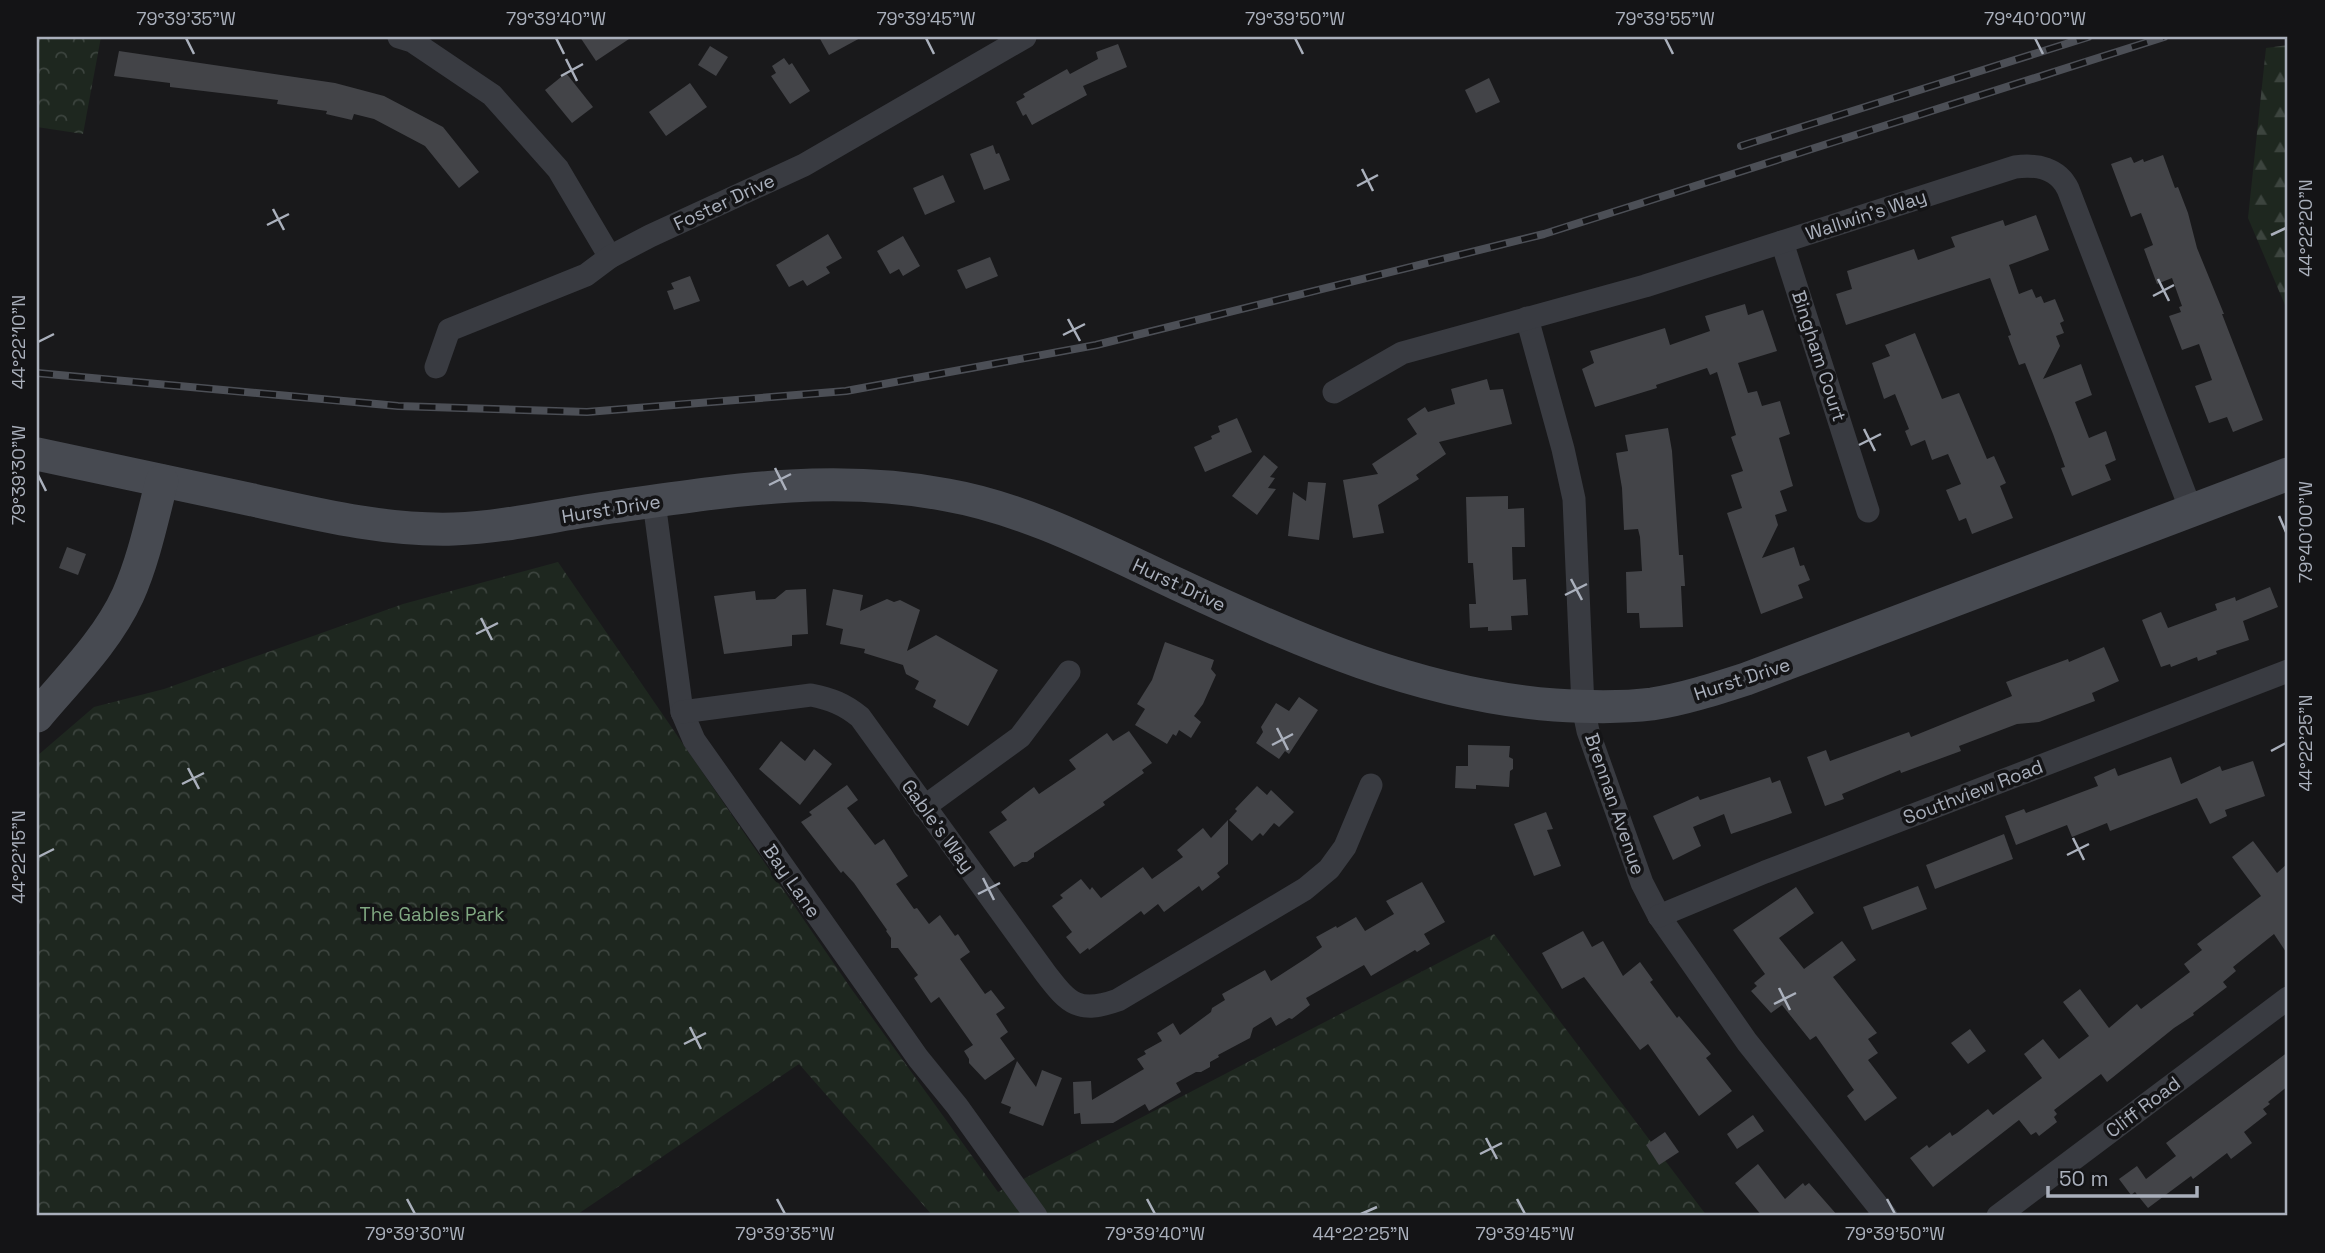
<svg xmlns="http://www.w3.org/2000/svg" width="2325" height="1253" font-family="'Space Grotesk',sans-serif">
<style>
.forest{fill:url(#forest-firs)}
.park{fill:url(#park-crowns)}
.building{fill:#434448}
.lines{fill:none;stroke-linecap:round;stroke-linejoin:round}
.street{stroke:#393b41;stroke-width:23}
.secondary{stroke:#474a51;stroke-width:33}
.rail-casing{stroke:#4c4f56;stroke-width:8}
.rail{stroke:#141416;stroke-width:5;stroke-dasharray:16;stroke-linecap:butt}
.ticks{fill:none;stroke:#aab0bc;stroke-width:2.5}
.labels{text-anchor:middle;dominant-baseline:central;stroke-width:7;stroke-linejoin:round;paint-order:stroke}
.street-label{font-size:19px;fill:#aab0bc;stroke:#141416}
.park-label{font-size:19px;fill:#80a882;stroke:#141416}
.neatline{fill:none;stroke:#aab0bc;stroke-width:2.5}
.ticks-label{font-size:18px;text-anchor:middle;fill:#aab0bc}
</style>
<defs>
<pattern id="forest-firs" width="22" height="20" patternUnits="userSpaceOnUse" patternTransform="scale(1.75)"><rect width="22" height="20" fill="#1e271f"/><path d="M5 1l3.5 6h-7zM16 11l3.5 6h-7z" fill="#3c443e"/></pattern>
<pattern id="park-crowns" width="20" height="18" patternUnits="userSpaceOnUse" patternTransform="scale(1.75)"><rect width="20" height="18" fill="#1e271f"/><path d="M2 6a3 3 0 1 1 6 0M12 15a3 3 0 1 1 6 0" fill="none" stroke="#3c443e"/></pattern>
</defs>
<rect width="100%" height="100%" fill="#19191b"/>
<polygon class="forest" points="2288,45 2288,312 2248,218 2266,48"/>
<g class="park">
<polygon points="37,37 101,37 83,134 37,127"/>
<polygon points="558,562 850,987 998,1192 1494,934 1707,1216 933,1216 799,1064 575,1216 37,1216 37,756 94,707 164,689 403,604"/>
</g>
<g class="building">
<polygon points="580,37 632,37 596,61"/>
<polygon points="819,37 862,37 829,55"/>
<polygon points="1118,44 1127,67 1083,86 1087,95 1032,125 1026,114 1023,116 1016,102 1025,97 1023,94 1067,69 1070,74 1098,59 1096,52"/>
<polygon points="710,46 728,57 716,76 698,65"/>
<polygon points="119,51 335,83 384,96 443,127 479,172 459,188 425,146 374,119 354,114 352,120 326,114 327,111 277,104 278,100 170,87 170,83 114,76"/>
<polygon points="784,58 789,65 792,63 810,91 790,104 771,76 776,73 772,66"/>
<polygon points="566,73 593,107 572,123 545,90"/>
<polygon points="1489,78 1500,102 1476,113 1465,90"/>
<polygon points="690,83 707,107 666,136 649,112"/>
<polygon points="993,145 996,154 999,153 1010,180 984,190 970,154"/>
<polygon points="2163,155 2175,188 2178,187 2188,213 2197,248 2224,314 2222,314 2263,420 2233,432 2227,417 2209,423 2195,386 2212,380 2199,344 2182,350 2169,316 2181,312 2179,307 2182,306 2172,278 2157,284 2144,249 2153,245 2141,213 2131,217 2111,164 2131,157 2134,163 2143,159 2144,162"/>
<polygon points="943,175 955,202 925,215 913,188"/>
<polygon points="2036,215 2049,250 2009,265 2019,294 2032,289 2036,298 2041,296 2044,303 2055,299 2064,321 2060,323 2064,333 2056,336 2060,346 2043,379 2081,364 2092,395 2075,402 2089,438 2106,431 2116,460 2105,465 2111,480 2072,496 2061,468 2065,467 2053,434 2025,363 2019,365 2008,336 2011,335 1990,278 1846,325 1836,294 1852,289 1847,271 1914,249 1918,260 1955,247 1951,237 2003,220 2005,226"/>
<polygon points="828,234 842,258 826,267 830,273 807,286 803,280 789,287 776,265"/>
<polygon points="903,236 920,266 903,276 899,269 890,274 877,251"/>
<polygon points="990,257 998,276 966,289 957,270"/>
<polygon points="690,276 700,301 674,310 667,291 674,289 671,283"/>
<polygon points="1745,304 1748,315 1763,310 1777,351 1738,363 1748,393 1757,391 1762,406 1780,401 1790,434 1779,438 1793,486 1780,491 1787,511 1775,515 1778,525 1762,558 1794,547 1800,566 1804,565 1810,580 1798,585 1803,598 1761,614 1727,513 1742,508 1731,475 1743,471 1731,437 1736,435 1717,372 1710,375 1707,368 1656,385 1657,388 1595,407 1582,369 1594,363 1590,351 1665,328 1670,345 1710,331 1705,316"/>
<polygon points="1915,333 1942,399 1959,393 1987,459 1994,456 2006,483 2000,486 2013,518 1972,534 1966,518 1959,521 1946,490 1961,484 1948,454 1932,460 1925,440 1911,446 1905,431 1909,429 1895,394 1884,399 1872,363 1890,356 1885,345"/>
<polygon points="1487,379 1490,390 1503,389 1512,424 1439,442 1446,454 1416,475 1419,479 1378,505 1384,533 1353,538 1343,480 1378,474 1372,464 1417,434 1407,419 1425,407 1428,412 1455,404 1451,389"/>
<polygon points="1237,418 1252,452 1205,472 1194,447 1212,439 1211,436 1220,432 1218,426"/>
<polygon points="1668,428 1672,451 1679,555 1683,555 1685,586 1681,586 1683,627 1640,628 1639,613 1627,613 1626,572 1642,571 1640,537 1638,529 1624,530 1622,488 1616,453 1628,451 1625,435"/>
<polygon points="1264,455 1278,467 1270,477 1275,478 1268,488 1276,489 1257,515 1232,496"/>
<polygon points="1308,482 1326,483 1319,540 1288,536 1293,492 1306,501"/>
<polygon points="1508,496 1508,509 1524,508 1525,547 1512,547 1513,580 1526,579 1528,615 1511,616 1512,630 1488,631 1488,627 1470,628 1469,604 1476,604 1473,563 1468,563 1466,497"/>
<polygon points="67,547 86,554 78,575 59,568"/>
<polygon points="2270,587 2278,607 2243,621 2249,640 2216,651 2217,654 2198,661 2197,657 2171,667 2170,664 2161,667 2142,620 2161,612 2168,628 2217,610 2215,604 2235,597 2236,601"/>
<polygon points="806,589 808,634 792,635 792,646 724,654 714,596 755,591 756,600 775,599 786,590"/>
<polygon points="833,589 863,595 860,611 887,599 894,602 900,600 920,610 907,651 936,635 998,670 968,726 933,707 936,700 915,689 919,681 906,674 903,665 864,653 865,649 840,644 843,629 826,625"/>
<polygon points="1165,642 1214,660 1211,669 1216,675 1203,704 1194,716 1201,722 1191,738 1179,730 1176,736 1173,734 1167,744 1135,725 1145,709 1137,704 1152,680"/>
<polygon points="2104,647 2119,681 2092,693 2095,701 2039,722 2017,724 1959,746 1961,751 1901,773 1900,770 1842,794 1844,799 1825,806 1807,757 1826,750 1830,761 1909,732 1911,737 2012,696 2006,682 2068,659 2069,662"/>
<polygon points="1299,697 1318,710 1289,754 1285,751 1279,759 1256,743 1263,732 1261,727 1276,703 1289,711"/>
<polygon points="1129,731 1152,763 1142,770 1144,773 1103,802 1105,805 1034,853 1034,857 1027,862 1022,862 1014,867 989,832 1007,820 1001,812 1034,787 1039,794 1076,769 1069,760 1107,733 1113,741"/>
<polygon points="781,741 805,761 814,749 832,764 800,805 759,769"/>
<polygon points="1468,745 1510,746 1509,757 1513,759 1513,769 1510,771 1509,787 1476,785 1476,789 1455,788 1456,766 1468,766"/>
<polygon points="2171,757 2181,784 2220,766 2222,771 2253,761 2265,796 2225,810 2227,816 2210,824 2197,798 2110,831 2107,823 2072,837 2067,825 2016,845 2005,816 2024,809 2026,813 2098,786 2094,777 2115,768 2118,776"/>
<polygon points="1770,777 1772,783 1780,780 1792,813 1731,834 1724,814 1693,827 1701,846 1673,860 1653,816 1698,796 1700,800"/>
<polygon points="847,785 858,800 847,808 875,845 884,839 908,876 896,884 914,909 917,908 929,924 940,915 955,936 958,934 970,952 960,959 985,994 991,990 1005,1008 996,1014 1008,1032 1000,1038 1015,1059 985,1080 969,1063 969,1059 964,1051 973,1045 939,997 931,1003 914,978 918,975 898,948 891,948 891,938 886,931 887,930 854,883 843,871 841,873 801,822 812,815 809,812"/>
<polygon points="1257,786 1267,795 1271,790 1294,812 1279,827 1274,823 1263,836 1260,833 1252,841 1229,820 1237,811 1235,809"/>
<polygon points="1546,812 1553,829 1547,830 1561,866 1534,876 1514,824"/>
<polygon points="1228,820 1228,864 1217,873 1220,877 1202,891 1199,886 1164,912 1158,904 1144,915 1141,911 1089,950 1088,948 1080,954 1066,937 1072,932 1052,906 1063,898 1060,895 1081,879 1090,890 1092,887 1101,898 1143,867 1152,879 1183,857 1177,850 1203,828 1211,838"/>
<polygon points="2004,834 2013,859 1935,889 1926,865"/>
<polygon points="2253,841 2277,873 2288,863 2288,955 2274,934 2233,967 2236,971 2223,982 2227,987 2193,1013 2194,1015 2174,1028 2107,1082 2101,1074 2054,1110 2057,1114 2054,1117 2057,1122 2039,1136 2036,1132 2031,1135 2019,1120 1933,1187 1910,1158 1927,1145 1929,1148 1950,1132 1952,1136 1957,1133 1988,1109 1993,1115 2042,1078 2024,1054 2043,1039 2059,1059 2089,1036 2063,1002 2080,989 2109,1028 2137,1004 2141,1009 2190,972 2184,964 2202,950 2197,944 2261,896 2232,857"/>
<polygon points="1422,882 1445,922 1424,934 1430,944 1417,952 1415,950 1371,976 1364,965 1306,998 1310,1005 1292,1019 1289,1018 1276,1026 1271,1017 1253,1028 1250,1038 1218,1055 1219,1057 1210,1062 1210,1067 1201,1072 1196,1072 1176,1083 1181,1092 1149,1111 1145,1104 1113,1123 1081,1124 1080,1113 1074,1114 1073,1082 1091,1081 1092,1100 1144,1069 1137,1059 1146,1054 1144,1051 1162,1041 1157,1033 1173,1023 1180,1035 1211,1012 1212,1008 1225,1000 1222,994 1265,970 1271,981 1308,957 1322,947 1316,937 1336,926 1337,928 1356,917 1365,931 1394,914 1386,901"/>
<polygon points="1918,886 1927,909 1872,930 1863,907"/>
<polygon points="1796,887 1814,913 1779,938 1804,969 1842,941 1856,960 1833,977 1877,1033 1868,1039 1878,1053 1868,1060 1897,1098 1865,1121 1847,1096 1854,1090 1816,1036 1810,1040 1782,1005 1771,1013 1751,991 1757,986 1754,983 1765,974 1733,930"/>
<polygon points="1583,931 1592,947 1603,941 1623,976 1640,962 1653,980 1650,982 1677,1018 1679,1016 1711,1054 1706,1058 1732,1091 1699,1116 1648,1044 1640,1050 1584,977 1562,989 1542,953"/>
<polygon points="1970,1029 1986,1051 1968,1064 1951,1043"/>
<polygon points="2288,1052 2288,1086 2268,1102 2270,1104 2263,1109 2267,1114 2244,1132 2252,1143 2231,1159 2227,1153 2193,1179 2191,1176 2148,1208 2135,1192 2131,1195 2119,1179 2137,1166 2146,1179 2176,1156 2166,1143"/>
<polygon points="1017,1061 1036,1087 1042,1070 1062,1078 1043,1126 1009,1113 1011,1107 1001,1103"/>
<polygon points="1753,1115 1764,1131 1737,1149 1727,1134"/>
<polygon points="1665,1132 1679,1152 1659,1165 1646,1145"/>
<polygon points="1758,1164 1785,1199 1803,1183 1805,1186 1809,1183 1838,1216 1762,1216 1735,1183"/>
</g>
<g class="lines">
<g class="street">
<polyline points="399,37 412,41 492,95 558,169 610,257"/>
<polyline points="1782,242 1868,511"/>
<polyline points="1527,318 1563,449 1574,499 1583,707 1588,731 1642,883 1659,916 1747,1042 1886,1216"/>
<polyline points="436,367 449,330 586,275 610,257 650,236 804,165 1025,37"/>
<path d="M 1334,392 L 1402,353 L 1645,286 L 2015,167 C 2037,164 2058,168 2068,189 L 2191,510"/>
<polyline points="654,502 682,712 694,740 918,1058 957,1106 1036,1216"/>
<path d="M 682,712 L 811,695 C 831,699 844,704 860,717 L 1046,974 C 1069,1004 1079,1014 1118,1000 L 1305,889 L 1329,869 L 1345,847 L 1371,785"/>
<polyline points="924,807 1020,737 1069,672"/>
<polyline points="1659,916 1765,872 2288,671"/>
<polyline points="1998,1216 2288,998"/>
</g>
<g class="secondary">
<path d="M 37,454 C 109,470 181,485 253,500 C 320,515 386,531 454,529 C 508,527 559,514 612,507 C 726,491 832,473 947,495 C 1027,509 1104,550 1177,584 C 1298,641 1421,695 1555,705 C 1587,707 1620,708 1652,704 C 1684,699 1715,689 1746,679 L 2288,474"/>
<path d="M 37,716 C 69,678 107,641 128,595 C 144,559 152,519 162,481"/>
</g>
<defs>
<g id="rail">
<polyline points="1741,146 2088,37"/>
<polyline points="37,373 398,406 587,412 846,391 1096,345 1544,234 2164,37"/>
</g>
</defs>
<use href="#rail" class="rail-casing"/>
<use href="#rail" class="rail"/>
</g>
<path class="ticks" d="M 186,38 L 194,54M 556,38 L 564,54M 926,38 L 934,54M 1295,38 L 1303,54M 1665,38 L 1673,54M 2035,38 L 2043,54M 566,59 L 577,81M 561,76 L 583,64M 1362,169 L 1373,191M 1357,186 L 1378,175M 273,209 L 284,230M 267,225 L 289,214M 2271,235 L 2286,228M 2158,279 L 2169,301M 2153,296 L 2174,285M 1068,319 L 1080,341M 1063,335 L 1085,324M 38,342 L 54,334M 1864,429 L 1875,451M 1859,445 L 1881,434M 775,468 L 786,490M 38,475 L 46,491M 769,485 L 791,474M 2279,516 L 2286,532M 1571,579 L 1582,600M 1565,595 L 1587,584M 481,618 L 492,640M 476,634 L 498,623M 1277,728 L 1288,750M 1272,745 L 1293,734M 2271,751 L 2286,743M 188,768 L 199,789M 182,784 L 204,773M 2073,838 L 2084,860M 2067,855 L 2089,844M 38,857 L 54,849M 983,878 L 994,900M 978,894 L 1000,883M 1779,988 L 1790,1010M 1774,1004 L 1796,993M 690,1027 L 701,1049M 684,1044 L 706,1033M 1486,1138 L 1497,1159M 1480,1154 L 1502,1143M 407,1199 L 415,1214M 777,1199 L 785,1214M 1147,1199 L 1155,1214M 1517,1199 L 1525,1214M 1887,1199 L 1895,1214M 1361,1214 L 1377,1207"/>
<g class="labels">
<g class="street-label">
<text transform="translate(724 202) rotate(-25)">Foster Drive</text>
<text transform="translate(1866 215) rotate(-18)">Wallwin's Way</text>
<text transform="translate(1819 356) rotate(72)">Bingham Court</text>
<text transform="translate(611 509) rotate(-9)">Hurst Drive</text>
<text transform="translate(1179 585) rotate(25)">Hurst Drive</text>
<text transform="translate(1742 679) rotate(-18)">Hurst Drive</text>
<text transform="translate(1973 792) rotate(-21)">Southview Road</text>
<text transform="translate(1615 804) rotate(71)">Brennan Avenue</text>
<text transform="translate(938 826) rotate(54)">Gable's Way</text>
<text transform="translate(792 881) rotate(55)">Bay Lane</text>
<text transform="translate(2143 1107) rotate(-37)">Cliff Road</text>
</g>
<g class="park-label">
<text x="432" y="914">The Gables Park</text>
</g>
</g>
<rect width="2325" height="1253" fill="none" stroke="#141416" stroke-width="77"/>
<path d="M2048 1186v10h149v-10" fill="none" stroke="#aab0bc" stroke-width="3.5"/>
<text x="2059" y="1186" font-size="21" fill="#aab0bc" stroke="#141416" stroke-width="5" paint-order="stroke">50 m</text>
<rect x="38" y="38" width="2248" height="1176" class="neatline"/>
<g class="ticks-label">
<text x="186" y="25">79°39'35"W</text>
<text x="556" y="25">79°39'40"W</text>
<text x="926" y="25">79°39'45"W</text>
<text x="1295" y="25">79°39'50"W</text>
<text x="1665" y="25">79°39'55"W</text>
<text x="2035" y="25">79°40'00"W</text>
<text transform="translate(2306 228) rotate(-90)" y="6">44°22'20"N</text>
<text transform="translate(19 342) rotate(-90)" y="6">44°22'10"N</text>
<text transform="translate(19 475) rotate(-90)" y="6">79°39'30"W</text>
<text transform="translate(2306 532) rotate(-90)" y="6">79°40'00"W</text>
<text transform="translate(2306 743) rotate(-90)" y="6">44°22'25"N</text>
<text transform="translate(19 857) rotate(-90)" y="6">44°22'15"N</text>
<text x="415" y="1240">79°39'30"W</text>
<text x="785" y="1240">79°39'35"W</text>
<text x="1155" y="1240">79°39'40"W</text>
<text x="1361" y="1240">44°22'25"N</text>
<text x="1525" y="1240">79°39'45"W</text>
<text x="1895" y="1240">79°39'50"W</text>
</g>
</svg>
